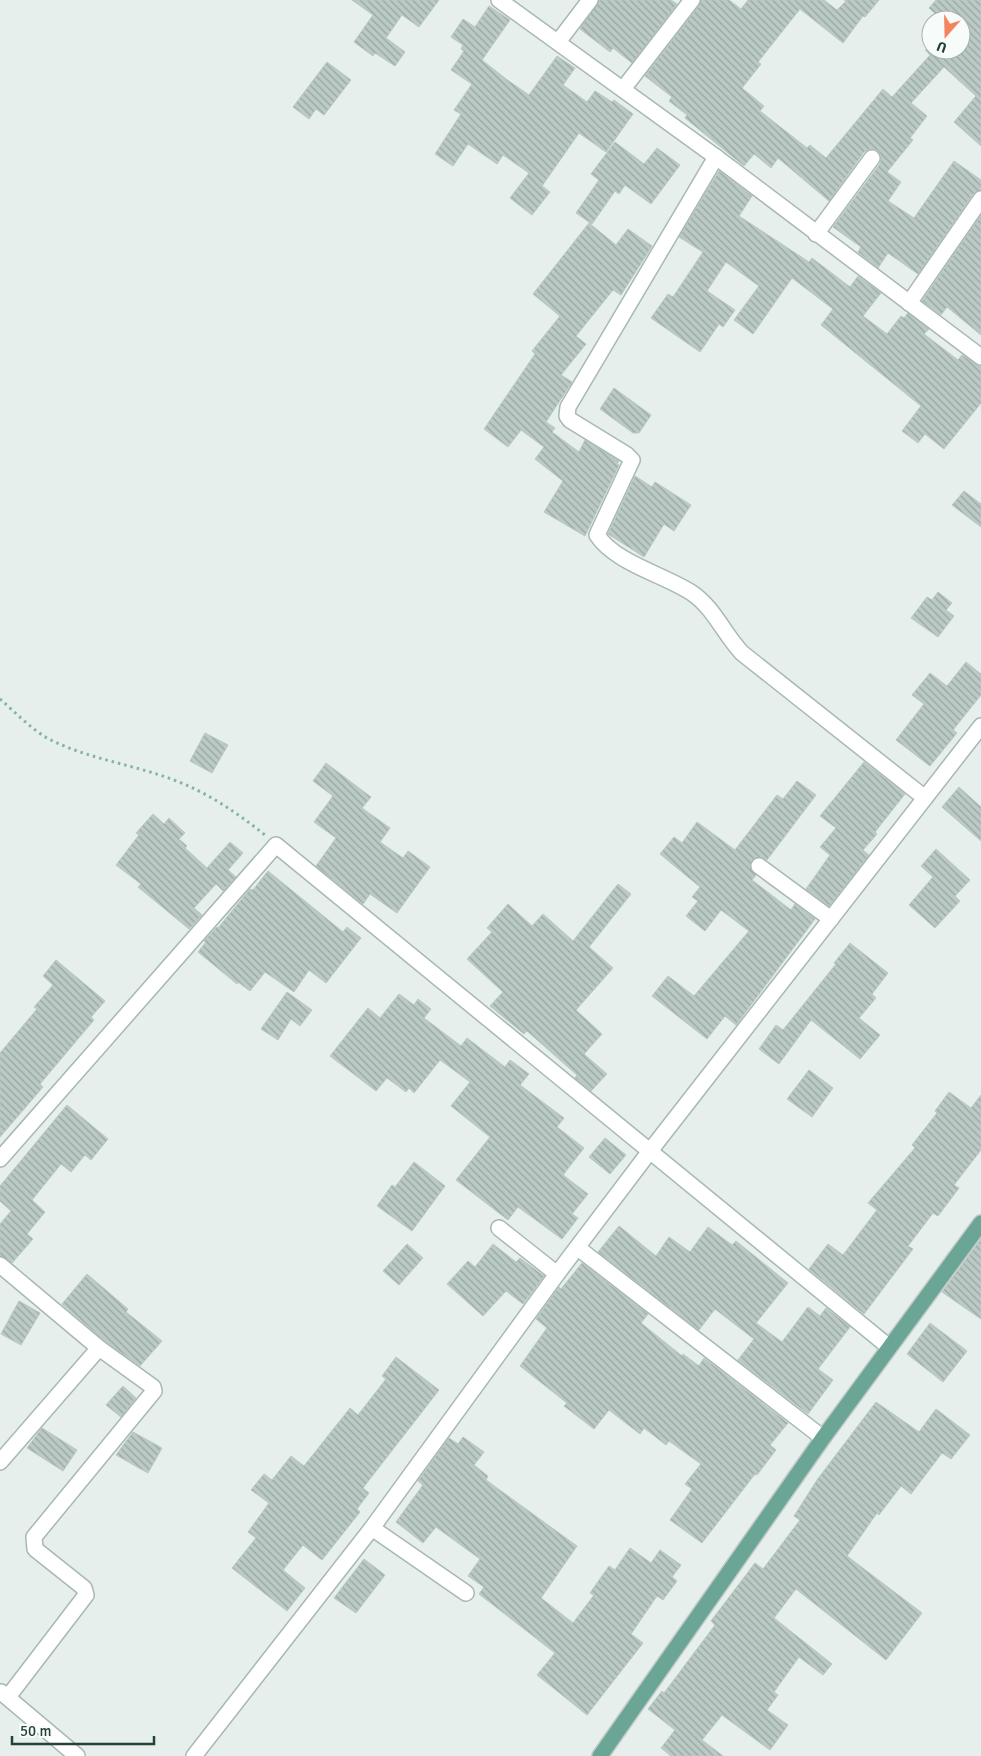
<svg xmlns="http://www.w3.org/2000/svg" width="981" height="1756" font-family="Signika,sans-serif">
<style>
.building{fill:url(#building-back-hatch);stroke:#b8c9c2}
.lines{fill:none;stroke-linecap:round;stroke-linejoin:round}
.minor-casing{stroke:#a8b8b2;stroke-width:18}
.major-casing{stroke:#c2cac8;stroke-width:18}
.path{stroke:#86b3a5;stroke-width:3;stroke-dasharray:2.5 4;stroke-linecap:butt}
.minor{stroke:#fff;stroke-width:15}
.major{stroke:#6aa596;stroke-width:15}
</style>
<defs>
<pattern id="building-back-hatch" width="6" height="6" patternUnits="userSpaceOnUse" patternTransform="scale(1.25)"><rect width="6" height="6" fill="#bbcac4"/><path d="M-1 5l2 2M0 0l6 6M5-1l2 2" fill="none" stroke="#98a6a0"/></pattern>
</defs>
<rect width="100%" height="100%" fill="#e6efeb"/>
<g class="building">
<polygon points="352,0 439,0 419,27 402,15 386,38 405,52 395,66 375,53 373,56 354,42 373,15"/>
<polygon points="599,0 671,0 677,4 632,63 613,48 610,52 580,29"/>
<polygon points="701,0 729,0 741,9 748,0 824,0 837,10 846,1 844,0 879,0 865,17 863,16 843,43 800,9 758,62 761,64 742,88 764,106 760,111 807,148 810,145 826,158 883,89 892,97 930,55 925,50 961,50 961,20 942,20 929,8 936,0 981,0 981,146 954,122 976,96 944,67 911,103 927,116 910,138 913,140 887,172 901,182 888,201 914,218 954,161 981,180 981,190 973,194 918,274 888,253 878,268 858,252 861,247 833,227 880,164 881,155 877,150 869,149 864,152 829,201 778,158 771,168 754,154 744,166 685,118 687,115 669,101 672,97 645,76 699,6"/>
<polygon points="489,6 510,20 482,60 506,79 529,95 557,56 575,68 563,85 587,102 595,91 612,102 614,100 633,114 606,152 579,133 542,186 550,192 532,215 510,198 529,173 503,155 497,164 468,144 453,166 435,154 461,114 454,110 472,84 451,70 464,51 461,49 463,45 451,37 463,19 475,27"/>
<polygon points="327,62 351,80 324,115 316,109 309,119 293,107"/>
<polygon points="615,142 644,164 657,148 680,165 651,204 625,185 619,194 615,191 592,224 576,213 599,180 591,174"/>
<polygon points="719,171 752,196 739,216 809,262 812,258 850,287 858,276 881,293 863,316 887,334 901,316 904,318 908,313 929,329 924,334 958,360 962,355 981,367 981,403 944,449 925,434 918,443 902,431 921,406 821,325 833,309 792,278 753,334 734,320 759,286 726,262 707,291 735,310 723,327 719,324 700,352 651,318 668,294 673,297 703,252 679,237"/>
<polygon points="981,215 981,335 947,307 941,315 922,301"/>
<polygon points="589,223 616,245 628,229 652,246 621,295 613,290 576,336 586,344 561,375 572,382 546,422 555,428 552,432 579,452 585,440 619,461 617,464 619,465 585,536 544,512 563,481 535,459 544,447 521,430 508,447 484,429 535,354 532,351 560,316 533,294"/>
<polygon points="614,388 651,415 639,433 633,433 600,409"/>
<polygon points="635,476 652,487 655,482 691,505 674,531 664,524 644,557 608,534"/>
<polygon points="964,491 981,504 981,527 952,505"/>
<polygon points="938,592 952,603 946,610 954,616 938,637 911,618 927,597 932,600"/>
<polygon points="966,662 981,674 981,695 953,730 957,733 930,766 896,740 924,704 912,695 930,673 947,686"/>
<polygon points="205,733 228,745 212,773 190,761"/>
<polygon points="864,762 905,794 875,832 877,834 863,850 869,855 829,906 806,889 830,855 820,847 836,828 820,816"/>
<polygon points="326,763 371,797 362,808 390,828 380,842 403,858 408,851 430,867 397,913 370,894 363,904 316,866 336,838 314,822 333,796 313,781"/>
<polygon points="797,781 816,795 767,860 756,857 750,865 756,875 752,880 791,910 795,904 815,919 736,1025 725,1016 707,1039 652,996 668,976 694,996 749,931 721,910 705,931 686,916 698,901 692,897 700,887 660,854 674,837 682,843 697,822 735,850 777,795 783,799"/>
<polygon points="959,787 981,807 981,841 942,807"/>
<polygon points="153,814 164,824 169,818 185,833 179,839 187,846 185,848 207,868 230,842 243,853 228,870 236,877 223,891 216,884 194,908 202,915 189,929 138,887 141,884 116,865 139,835 136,833"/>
<polygon points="936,849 970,880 955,896 960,901 935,928 909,905 933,877 921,866"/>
<polygon points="268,871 343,932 347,927 361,938 326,983 309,970 294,992 265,972 250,991 238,982 237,984 198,952 206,942 204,941 217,927 218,928 250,889 253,890"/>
<polygon points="618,884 631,894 589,947 613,968 576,1010 602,1034 584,1054 607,1074 591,1091 575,1078 577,1075 527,1031 524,1034 490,1006 503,992 467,959 492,932 487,928 508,904 532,926 543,914 573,941"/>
<polygon points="850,943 888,973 872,994 876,998 859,1018 880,1035 860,1059 811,1020 779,1064 759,1049 776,1025 783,1030 836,964 834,963"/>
<polygon points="56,960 105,1001 91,1017 94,1020 40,1084 43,1087 0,1137 0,1053 37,1009 34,1007 53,985 43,976"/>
<polygon points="287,992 312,1010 300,1026 291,1019 278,1040 261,1029"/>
<polygon points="399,994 414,1005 418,999 431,1009 424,1018 461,1046 467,1038 505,1067 510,1060 529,1074 520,1085 564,1118 557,1127 584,1148 563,1175 588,1194 572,1214 578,1218 562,1239 518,1207 508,1220 456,1180 490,1137 451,1106 470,1082 440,1060 414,1093 409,1088 406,1092 387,1078 376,1091 330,1056 368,1008 380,1018"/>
<polygon points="809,1070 833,1088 812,1117 787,1099"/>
<polygon points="949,1092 971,1108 981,1095 981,1150 954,1185 959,1188 938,1216 933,1213 908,1246 913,1249 864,1314 809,1269 828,1244 843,1255 877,1210 868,1203 915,1148 912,1145 937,1113 935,1111"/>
<polygon points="67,1105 108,1139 91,1160 85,1155 71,1172 61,1164 32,1200 45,1212 27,1234 33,1239 12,1263 0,1256 0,1224 11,1211 0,1201 0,1186"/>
<polygon points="605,1138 626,1155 610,1174 589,1157"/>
<polygon points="414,1162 445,1186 412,1231 377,1206 392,1185 395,1187"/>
<polygon points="619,1226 656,1256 669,1237 690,1252 708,1227 732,1245 736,1241 788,1283 756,1323 782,1342 808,1307 820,1316 826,1308 850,1327 818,1369 833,1380 808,1414 738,1360 754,1339 715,1309 699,1330 598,1252"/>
<polygon points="981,1239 981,1319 942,1292"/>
<polygon points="407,1244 423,1258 399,1285 383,1271"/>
<polygon points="493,1244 516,1262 520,1258 544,1276 523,1304 506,1291 483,1316 447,1284 468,1261 475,1267"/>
<polygon points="582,1263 648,1314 641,1323 682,1356 683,1354 699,1366 704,1358 788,1423 770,1445 776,1450 757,1475 755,1474 702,1543 670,1520 692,1489 685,1484 701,1464 669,1441 666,1445 644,1428 640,1434 609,1410 594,1429 564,1406 567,1403 520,1366 547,1328 536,1319 559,1287 561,1289"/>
<polygon points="87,1274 128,1309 126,1312 162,1341 140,1366 105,1341 62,1304"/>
<polygon points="19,1301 40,1313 21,1345 1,1334"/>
<polygon points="930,1323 967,1351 943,1382 907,1354"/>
<polygon points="396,1357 439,1390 363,1488 369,1493 357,1509 360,1512 322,1560 303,1545 283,1570 305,1588 287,1611 232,1568 256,1538 248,1532 269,1503 251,1490 264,1474 272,1480 291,1456 304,1466 350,1408 358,1415 386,1379 382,1376"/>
<polygon points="123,1386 136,1398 121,1417 106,1405"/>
<polygon points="876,1402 919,1432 936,1409 970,1435 951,1459 942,1453 911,1494 901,1486 879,1515 877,1513 847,1556 922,1613 886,1660 796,1589 774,1618 832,1664 823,1675 799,1657 774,1692 778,1695 767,1710 788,1725 770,1750 722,1715 702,1740 723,1756 671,1756 661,1748 675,1730 648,1709 662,1691 664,1693 715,1625 711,1621 755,1563 763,1569 800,1520 794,1516 817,1480"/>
<polygon points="42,1428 77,1450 63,1471 27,1448"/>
<polygon points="133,1432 162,1448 148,1473 116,1455"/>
<polygon points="463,1437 484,1452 474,1465 488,1476 486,1480 577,1546 541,1598 573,1623 594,1595 590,1593 609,1566 615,1570 630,1548 651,1563 660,1550 681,1565 672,1577 677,1581 663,1600 657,1596 631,1634 643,1643 587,1715 537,1675 555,1653 479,1594 484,1587 468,1576 480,1559 436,1527 423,1543 396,1522 423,1485 418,1481 449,1438 458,1444"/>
<polygon points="364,1559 385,1575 356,1613 334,1598"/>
</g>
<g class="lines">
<defs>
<g id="minor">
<polyline points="499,0 716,157 981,357"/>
<polyline points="558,42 590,0"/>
<polyline points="623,89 692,0"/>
<path d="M 716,157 L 568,407 L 567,416 L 570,420 L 627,455 L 632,460 L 597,535 C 615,563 665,575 692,593 C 714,608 724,634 742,653 L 925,798"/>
<polyline points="816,234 872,158"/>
<polyline points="909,303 981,199"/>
<polyline points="759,866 831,919"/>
<polyline points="0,1159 276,845 889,1347"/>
<polyline points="499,1228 557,1274"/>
<polyline points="578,1248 823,1438"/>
<polyline points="0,1265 99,1348 0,1462"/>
<polyline points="372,1528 466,1593"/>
<polyline points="1,1692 77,1756"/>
<polyline points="8,1697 86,1595 84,1588 35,1549 34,1537 154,1391 153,1387 99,1348"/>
<polyline points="194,1756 372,1528 557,1274 650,1151 981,726"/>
</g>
<polyline id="major" points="600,1756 823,1438 981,1223"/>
</defs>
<use href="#minor" class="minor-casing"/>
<use href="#major" class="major-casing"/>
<path class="path" d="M 0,699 C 15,712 30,728 47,738 C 87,759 132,764 174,780 C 208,793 236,812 265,835"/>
<use href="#minor" class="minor"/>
<use href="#major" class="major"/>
</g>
<g transform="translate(946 35) rotate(200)"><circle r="24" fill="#f7fbf9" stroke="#a3b1ad"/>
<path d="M0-4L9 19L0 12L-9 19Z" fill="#f4845f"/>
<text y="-8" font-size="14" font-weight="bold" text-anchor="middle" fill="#24423a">U</text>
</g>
<path d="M12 1736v8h142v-8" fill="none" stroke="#24423a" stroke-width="2.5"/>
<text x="20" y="1736" font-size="15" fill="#24423a" stroke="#f7fbf9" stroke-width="4" paint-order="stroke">50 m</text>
</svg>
